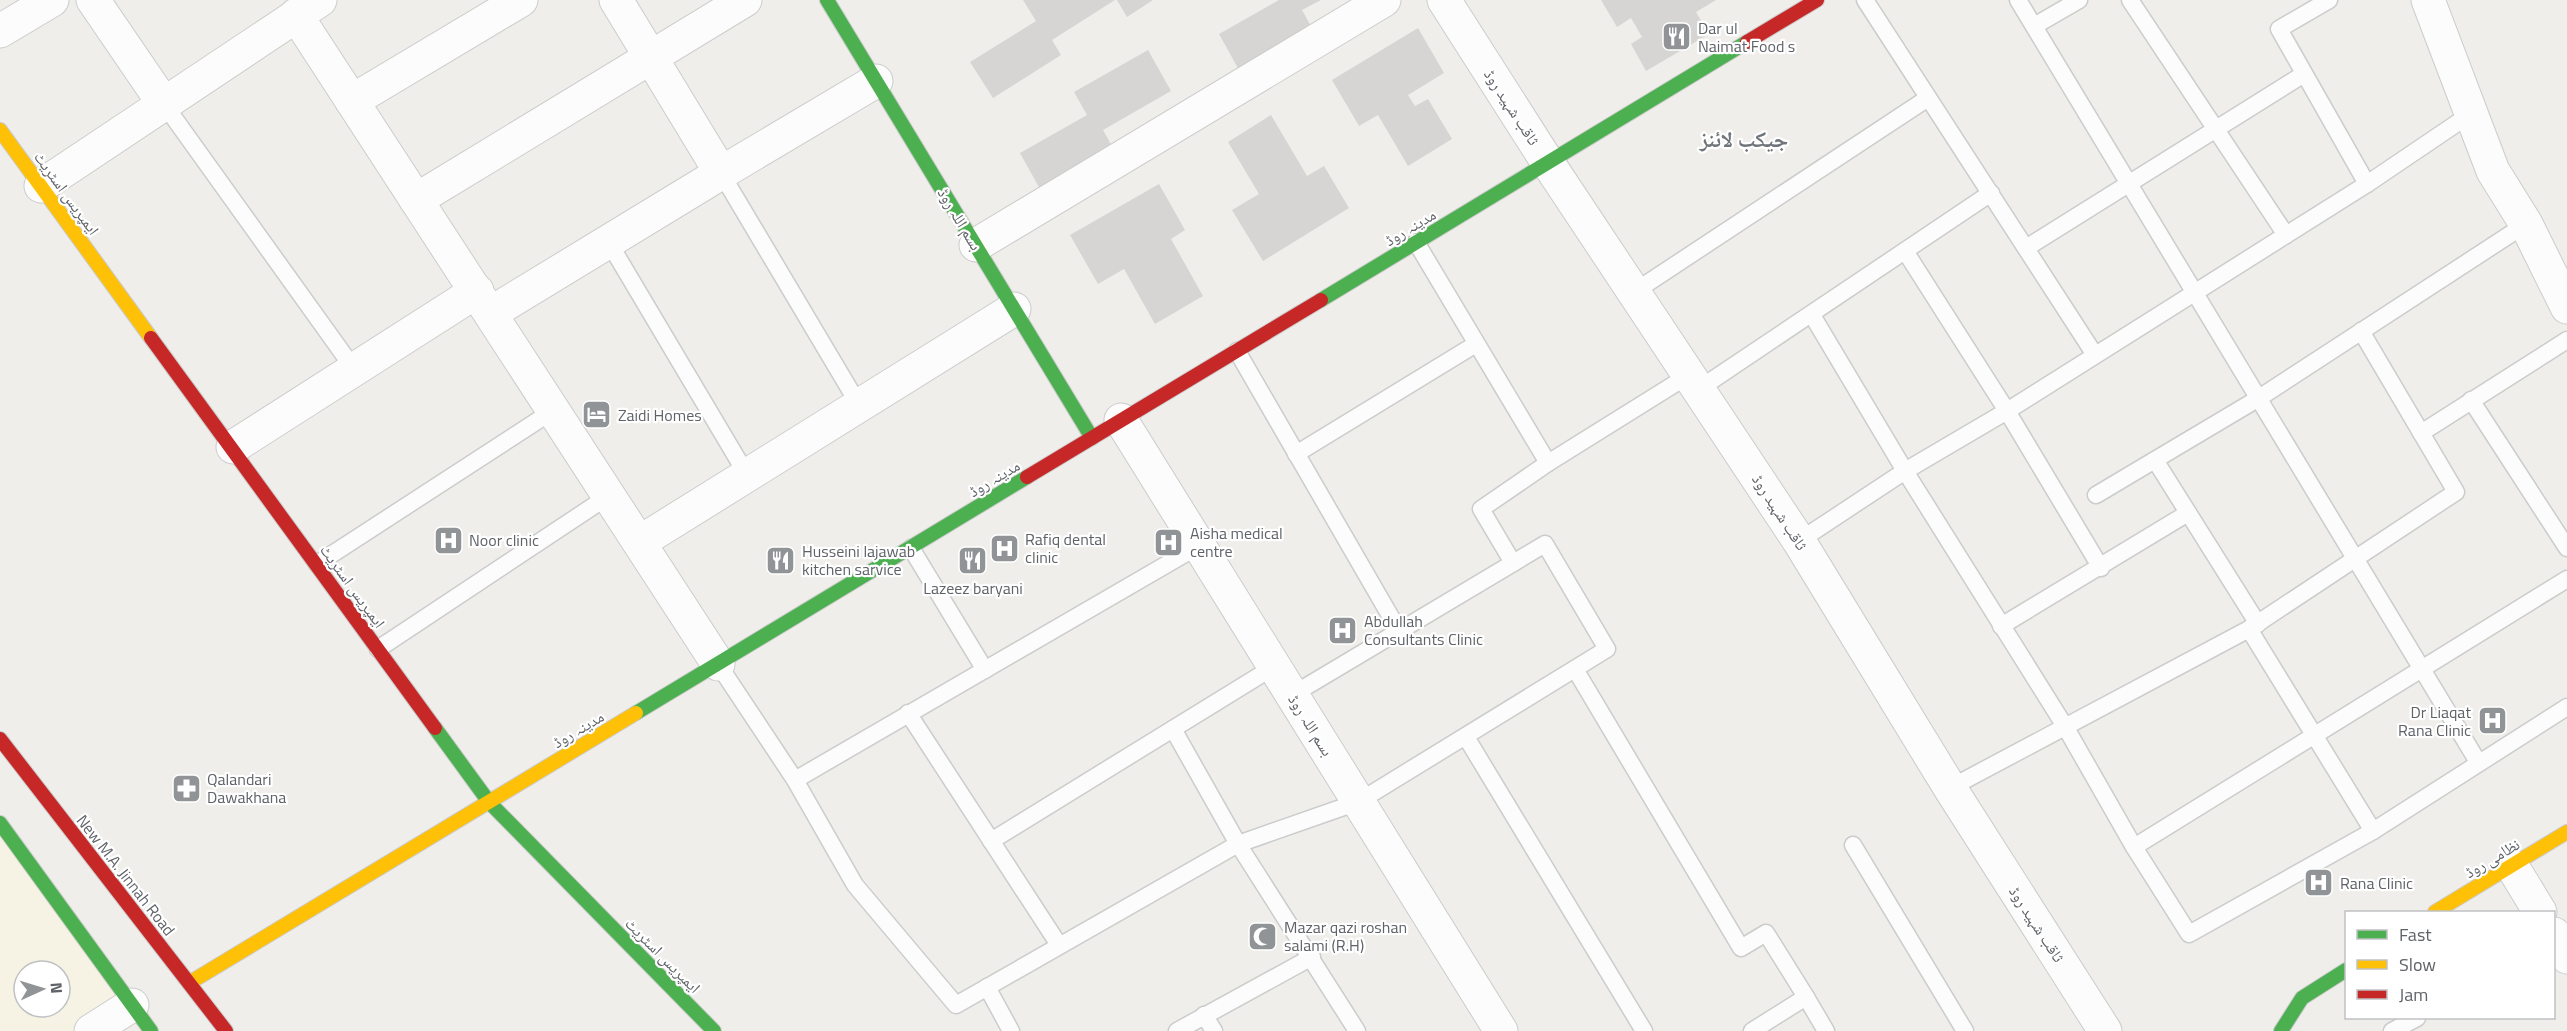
<svg xmlns="http://www.w3.org/2000/svg" width="2567" height="1031" font-family="'Titillium Web','Noto Naskh Arabic',sans-serif">
<style>
.commercial{fill:#f7f3e4;fill-rule:evenodd}
.building{fill:#d6d5d3}
.lines{fill:none;stroke-linecap:round;stroke-linejoin:round}
.lane-casing{stroke:#cbcccc;stroke-width:19}
.street-casing{stroke:#cbcccc;stroke-width:35}
.fast-casing{stroke:#cacacb;stroke-width:16}
.slow-casing{stroke:#cacacb;stroke-width:16}
.jam-casing{stroke:#cacacb;stroke-width:16}
.lane{stroke:#fdfcfc;stroke-width:16}
.street{stroke:#fdfcfc;stroke-width:33}
.fast{stroke:#4caf50;stroke-width:14}
.slow{stroke:#ffc107;stroke-width:14}
.jam{stroke:#c62828;stroke-width:14}
.labels{text-anchor:middle;dominant-baseline:central;stroke-width:4.5;stroke-linejoin:round;paint-order:stroke}
.poi-label{font-size:16px;fill:#5f6368;stroke:#fff;text-anchor:start}
.street-label{font-size:16px;fill:#5f6368;stroke:#fff}
.district-label{font-size:22px;font-weight:bold;fill:#70757a;stroke:#fff}
</style>
<rect width="100%" height="100%" fill="#efeeea"/>
<path class="commercial" d="M 0,826 L 132,1005 L 91,1031 L 0,1031 ZM 24,971 L 60,971 L 60,1007 L 24,1007 Z"/>
<g class="building">
<polygon points="1023,0 1115,0 1052,40 1061,55 993,98 970,62 1036,21"/>
<polygon points="1117,0 1153,0 1127,17"/>
<polygon points="1279,0 1321,0 1302,10 1312,28 1239,70 1219,34"/>
<polygon points="1601,0 1716,0 1696,12 1709,34 1646,71 1631,44 1642,37 1631,18 1617,27"/>
<polygon points="1418,28 1444,73 1408,95 1415,106 1428,99 1452,139 1408,166 1378,115 1359,126 1332,80"/>
<polygon points="1148,50 1171,91 1103,130 1113,148 1040,189 1020,153 1087,115 1074,92"/>
<polygon points="1271,115 1307,176 1324,166 1349,208 1263,261 1232,210 1259,194 1228,142"/>
<polygon points="1159,184 1185,230 1171,239 1203,296 1155,324 1124,269 1098,284 1070,235"/>
</g>
<g class="lines">
<defs>
<g id="lane">
<polyline points="1865,0 2095,355"/>
<polyline points="2018,0 2478,762"/>
<polyline points="2130,0 2286,235"/>
<polyline points="2329,0 2279,29 2367,184"/>
<polyline points="2034,26 2079,0"/>
<polyline points="164,104 354,369"/>
<polyline points="721,173 859,405"/>
<polyline points="608,241 747,475"/>
<polyline points="1416,242 1548,463 1689,375"/>
<polyline points="2026,248 2304,74"/>
<polyline points="1905,251 2007,411 2101,568"/>
<polyline points="1634,292 1928,98"/>
<polyline points="1812,315 1905,471 2066,728 2134,847 2189,934 2373,831 2567,707"/>
<polyline points="1237,351 1399,631"/>
<polyline points="1699,389 1991,193"/>
<polyline points="2471,400 2567,548"/>
<polyline points="2421,433 2567,340"/>
<polyline points="1296,454 1476,344"/>
<polyline points="2155,460 2258,624"/>
<polyline points="2096,495 2259,398 2526,224"/>
<polyline points="1799,541 1905,471 2007,411 2367,184 2472,113"/>
<polyline points="911,548 985,670"/>
<polyline points="1513,563 1481,509 1548,463"/>
<polyline points="317,564 554,410"/>
<polyline points="2001,626 2188,513"/>
<polyline points="2249,629 2373,831"/>
<polyline points="378,649 610,495"/>
<polyline points="718,664 795,780 855,885 956,1005 1238,844 1358,802 1607,649 1545,544 1292,695"/>
<polyline points="1575,669 1741,948 1766,933 1806,997"/>
<polyline points="908,713 1059,945"/>
<polyline points="1173,729 1238,844 1357,1031"/>
<polyline points="1466,737 1644,1031"/>
<polyline points="795,780 1200,545"/>
<polyline points="1950,788 2249,629 2456,492 2361,331"/>
<polyline points="991,841 1275,666"/>
<polyline points="1853,845 1965,1031"/>
<polyline points="2134,847 2567,579"/>
<polyline points="987,987 1011,1031"/>
<polyline points="1204,1015 1214,1031"/>
<polyline points="1177,1031 1312,957"/>
<polyline points="1752,1031 1806,997 1826,1031"/>
<polyline points="2392,1031 2417,1018"/>
</g>
<g id="street">
<polyline points="93,0 164,104"/>
<polyline points="1444,0 1548,163 1799,541 1950,788 2105,1031"/>
<polyline points="2428,0 2493,171 2526,224 2567,307"/>
<polyline points="296,15 718,664"/>
<polyline points="0,31 52,0"/>
<polyline points="352,101 521,0"/>
<polyline points="721,173 876,81"/>
<polyline points="41,186 320,0"/>
<polyline points="416,200 745,0"/>
<polyline points="976,245 1384,0"/>
<polyline points="491,313 721,173 616,0"/>
<polyline points="1121,420 1501,1031"/>
<polyline points="233,447 477,291"/>
<polyline points="640,542 1014,309"/>
<polyline points="2512,866 2540,912"/>
<polyline points="2554,934 2567,957"/>
<polyline points="91,1031 132,1005"/>
</g>
<g id="fast">
<polyline points="827,0 1092,438"/>
<polyline points="1321,300 1747,42"/>
<polyline points="636,713 1027,477"/>
<polyline points="435,728 489,802 714,1031"/>
<polyline points="0,823 151,1031"/>
<polyline points="2281,1031 2302,998 2346,970"/>
</g>
<g id="slow">
<polyline points="0,130 151,338"/>
<polyline points="2435,912 2567,832"/>
<polyline points="189,983 636,713"/>
</g>
<g id="jam">
<polyline points="1747,42 1817,0"/>
<polyline points="151,338 435,728"/>
<polyline points="1027,477 1321,300"/>
<polyline points="0,739 226,1031"/>
</g>
</defs>
<use href="#lane" class="lane-casing"/>
<use href="#street" class="street-casing"/>
<use href="#fast" class="fast-casing"/>
<use href="#slow" class="slow-casing"/>
<use href="#jam" class="jam-casing"/>
<use href="#lane" class="lane"/>
<use href="#street" class="street"/>
<use href="#fast" class="fast"/>
<use href="#slow" class="slow"/>
<use href="#jam" class="jam"/>
</g>
<defs>
<symbol id="restaurant-square" viewBox="-11 -11 22 22"><rect x="-9" y="-9" width="18" height="18" rx="4" fill="#919496" stroke="#fff"/><path d="M-5-6h1v4h1v-4h1v4h1v-4h1v5L-1.5 .5V6h-2V.5L-5-1ZM5-6V6H3V1.5H1.5Q1.5-4 5-6Z" fill="#fff"/></symbol>
<symbol id="hotel-square" viewBox="-11 -11 22 22"><rect x="-9" y="-9" width="18" height="18" rx="4" fill="#919496" stroke="#fff"/><path d="M-6-4.5h1.5V1H6V5H4.5V3h-9V5H-6ZM-4 0a1.8 1.8 0 1 1 3.6 0ZM.5 0V-2.5h3Q6-2.5 6 0Z" fill="#fff"/></symbol>
<symbol id="hospital-square" viewBox="-11 -11 22 22"><rect x="-9" y="-9" width="18" height="18" rx="4" fill="#919496" stroke="#fff"/><path d="M-5-5h3v3.5h4V-5h3V5h-3V1.5h-4V5h-3Z" fill="#fff"/></symbol>
<symbol id="pharmacy-square" viewBox="-11 -11 22 22"><rect x="-9" y="-9" width="18" height="18" rx="4" fill="#919496" stroke="#fff"/><path d="M-2-6h4v4h4v4h-4v4h-4v-4h-4v-4h4Z" fill="#fff"/></symbol>
<symbol id="mosque-square" viewBox="-11 -11 22 22"><rect x="-9" y="-9" width="18" height="18" rx="4" fill="#919496" stroke="#fff"/><path d="M3.5-4.9A6 6 0 1 0 3.5 4.9A5 5 0 1 1 3.5-4.9Z" fill="#fff"/></symbol>
</defs>
<g fill-rule="evenodd">
<use href="#restaurant-square" x="1660" y="20" width="33" height="33"/>
<use href="#hotel-square" x="580" y="398" width="33" height="33"/>
<use href="#hospital-square" x="432" y="524" width="33" height="33"/>
<use href="#hospital-square" x="1152" y="526" width="33" height="33"/>
<use href="#hospital-square" x="988" y="532" width="33" height="33"/>
<use href="#restaurant-square" x="764" y="544" width="33" height="33"/>
<use href="#restaurant-square" x="956" y="544" width="33" height="33"/>
<use href="#hospital-square" x="1326" y="614" width="33" height="33"/>
<use href="#hospital-square" x="2476" y="704" width="33" height="33"/>
<use href="#pharmacy-square" x="170" y="772" width="33" height="33"/>
<use href="#hospital-square" x="2302" y="866" width="33" height="33"/>
<use href="#mosque-square" x="1246" y="920" width="33" height="33"/>
</g>
<g class="labels">
<g class="poi-label">
<text x="1698" y="28">Dar ul<tspan x="1698" dy="18">Naimat Food s</tspan></text>
<text x="618" y="415">Zaidi Homes</text>
<text x="1190" y="533">Aisha medical<tspan x="1190" dy="18">centre</tspan></text>
<text x="1025" y="539">Rafiq dental<tspan x="1025" dy="18">clinic</tspan></text>
<text x="469" y="540">Noor clinic</text>
<text x="802" y="551">Husseini lajawab<tspan x="802" dy="18">kitchen sarvice</tspan></text>
<text x="973" y="588" text-anchor="middle">Lazeez baryani</text>
<text x="1364" y="621">Abdullah<tspan x="1364" dy="18">Consultants Clinic</tspan></text>
<text x="2471" y="712" text-anchor="end">Dr Liaqat<tspan x="2471" dy="18">Rana Clinic</tspan></text>
<text x="207" y="779">Qalandari<tspan x="207" dy="18">Dawakhana</tspan></text>
<text x="2340" y="883">Rana Clinic</text>
<text x="1284" y="927">Mazar qazi roshan<tspan x="1284" dy="18">salami (R.H)</tspan></text>
</g>
<g class="street-label">
<text transform="translate(1512 107) rotate(57)">ثاقب شہید روڈ</text>
<text transform="translate(67 193) rotate(54)">ایمپریس اسٹریٹ</text>
<text transform="translate(960 219) rotate(59)">بسم اللہ روڈ</text>
<text transform="translate(1410 227) rotate(-31)">مدینہ روڈ</text>
<text transform="translate(994 478) rotate(-31)">مدینہ روڈ</text>
<text transform="translate(1780 512) rotate(57)">ثاقب شہید روڈ</text>
<text transform="translate(353 586) rotate(54)">ایمپریس اسٹریٹ</text>
<text transform="translate(1311 725) rotate(58)">بسم اللہ روڈ</text>
<text transform="translate(578 729) rotate(-31)">مدینہ روڈ</text>
<text transform="translate(2492 858) rotate(-31)">نظامی روڈ</text>
<text transform="translate(126 875) rotate(52)">New M.A. Jinnah Road</text>
<text transform="translate(2037 924) rotate(57)">ثاقب شہید روڈ</text>
<text transform="translate(663 955) rotate(45)">ایمپریس اسٹریٹ</text>
</g>
<g class="district-label">
<text x="1744" y="139">جیکب لائنز</text>
</g>
</g>
<rect x="2345" y="911" width="210" height="108" fill="#ffffff" stroke="#bfc1c3" stroke-width="1.5"/>
<rect x="2357" y="930" width="30" height="9" fill="#4caf50" stroke="#bfc1c3" stroke-width="1.5"/>
<text x="2399" y="941" font-size="18" fill="#5f6368">Fast</text>
<rect x="2357" y="960" width="30" height="9" fill="#ffc107" stroke="#bfc1c3" stroke-width="1.5"/>
<text x="2399" y="971" font-size="18" fill="#5f6368">Slow</text>
<rect x="2357" y="990" width="30" height="9" fill="#c62828" stroke="#bfc1c3" stroke-width="1.5"/>
<text x="2399" y="1001" font-size="18" fill="#5f6368">Jam</text>
<g transform="translate(42 989) rotate(86)"><circle r="28" fill="#ffffff" stroke="#bfc1c3" stroke-width="1.5"/>
<path d="M0-4.5L10 22L0 15L-10 22Z" fill="#919496"/>
<text y="-9" font-size="16" font-weight="bold" text-anchor="middle" fill="#5f6368">N</text>
</g>
</svg>
